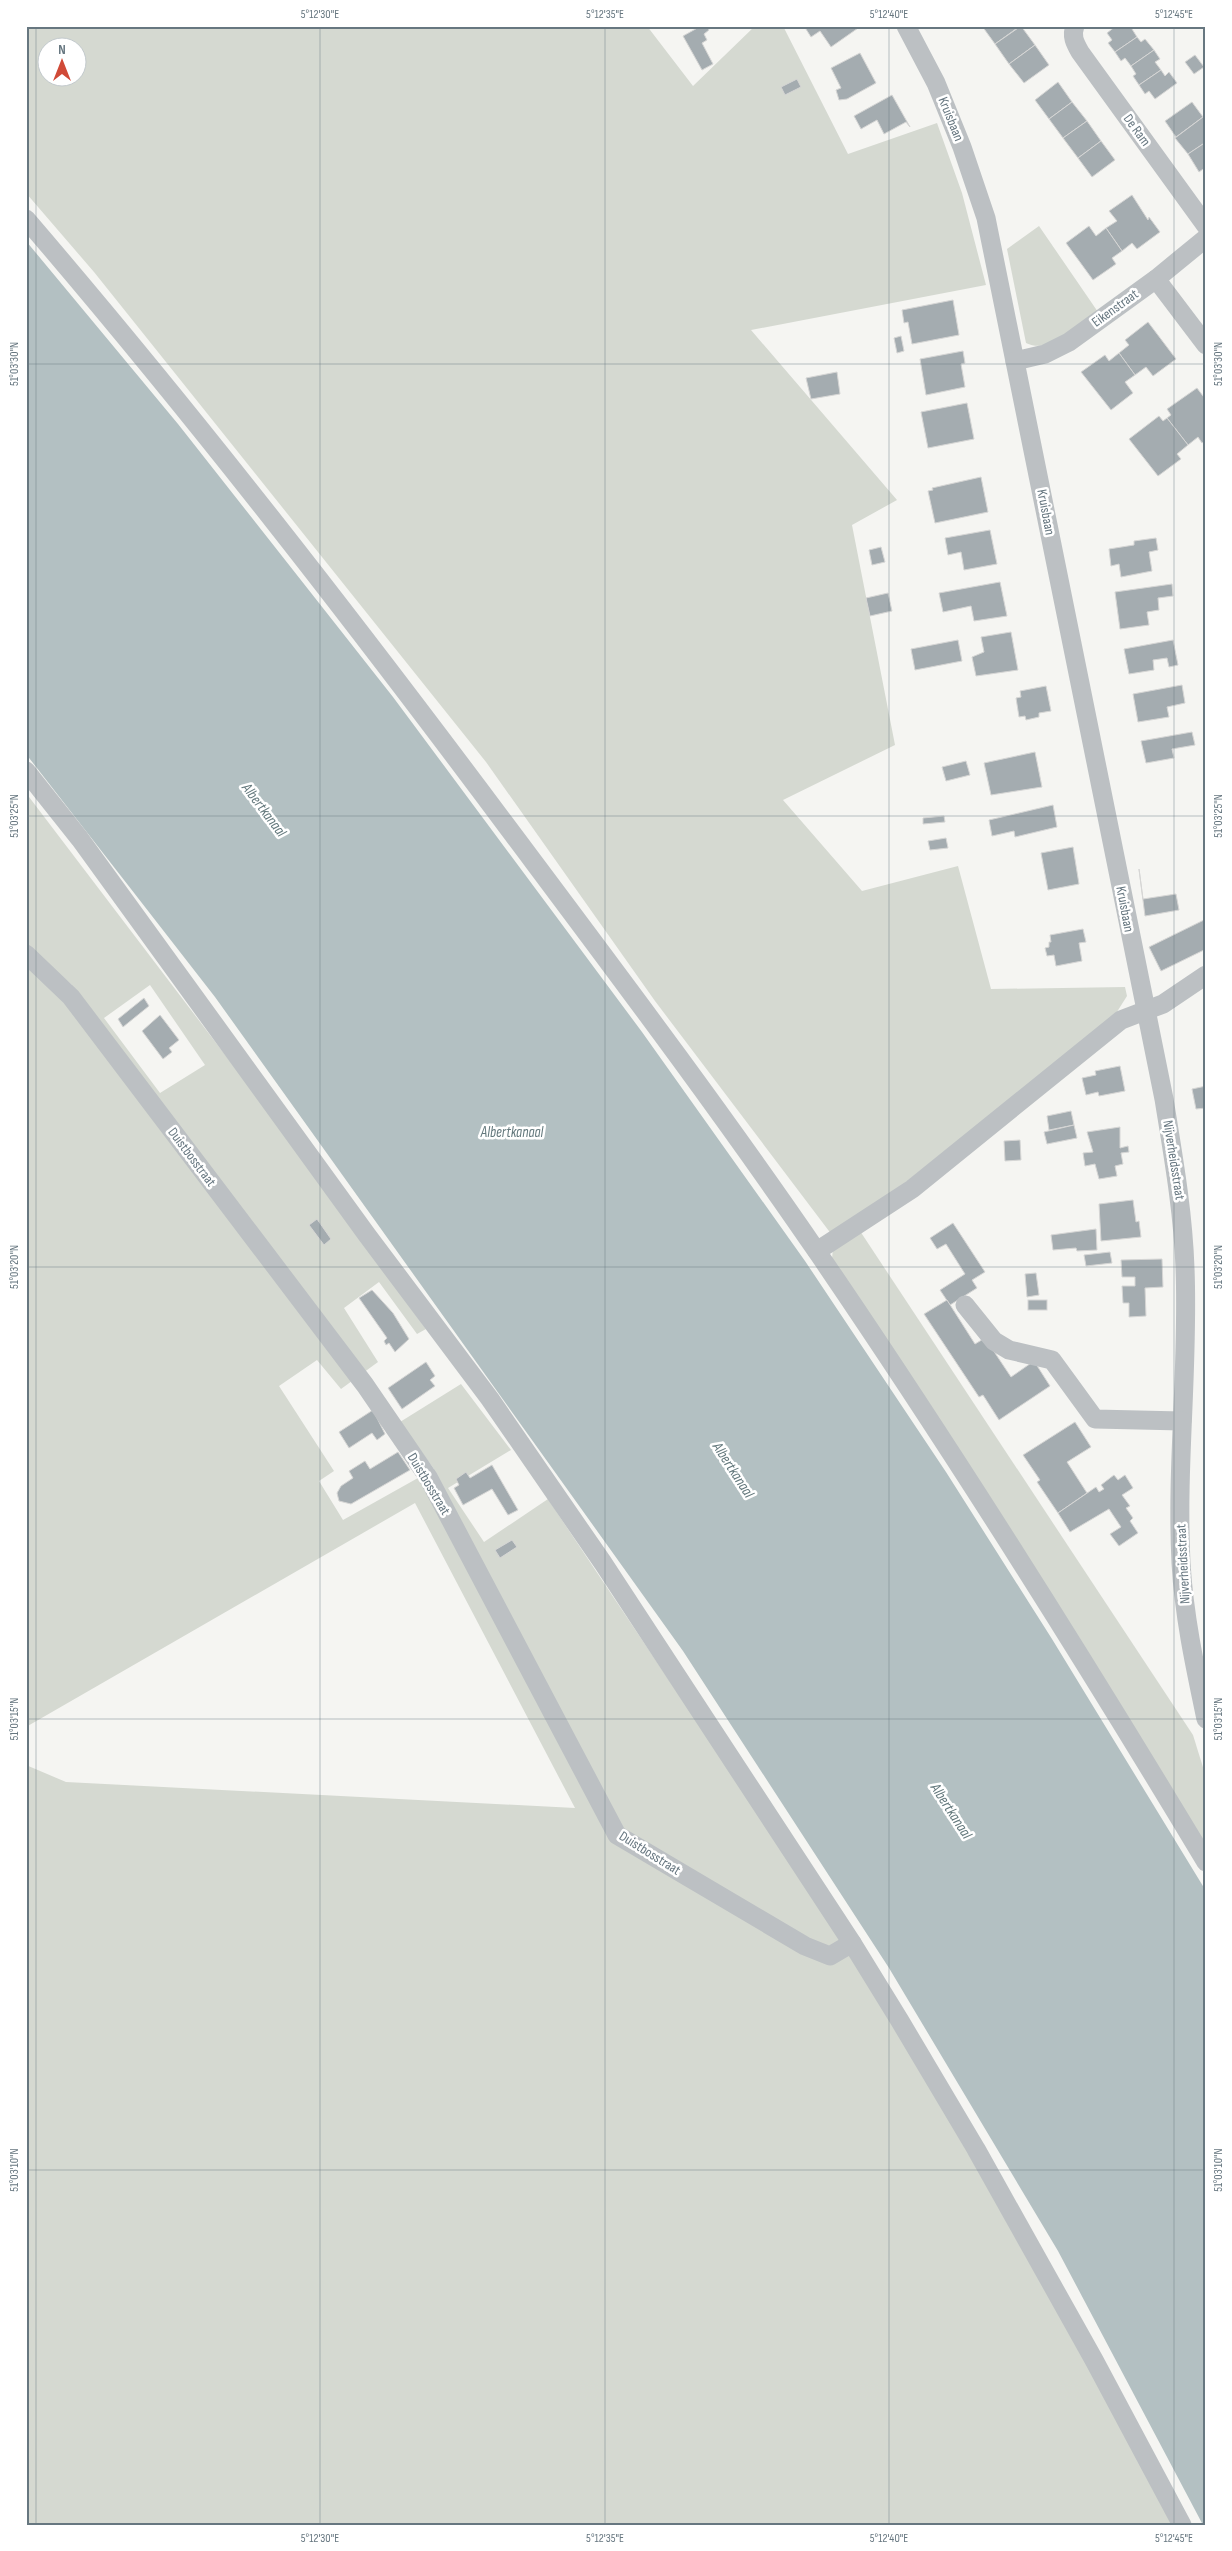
<svg xmlns="http://www.w3.org/2000/svg" width="1232" height="2551" font-family="'Sofia Sans Condensed',sans-serif">
<style>
.green{fill:#d5d9d1;fill-rule:evenodd}
.water{fill:#b3c0c2}
.building{fill:#a4acb0;stroke:#d6d6d5}
.lines{fill:none;stroke-linecap:round;stroke-linejoin:round}
.minor{stroke:#bcc0c3;stroke-width:19}
.ticks{fill:none;stroke:#677780;stroke-width:1;stroke-opacity:0.45}
.labels{text-anchor:middle;dominant-baseline:central;stroke-width:5;stroke-linejoin:round;paint-order:stroke}
.street-label{font-size:14px;fill:#677780;stroke:#fff}
.water-label{font-size:15px;font-style:italic;fill:#63787c;stroke:#fff}
.neatline{fill:none;stroke:#677780;stroke-width:2}
.ticks-label{font-size:12px;text-anchor:middle;fill:#677780}
</style>
<rect width="100%" height="100%" fill="#f5f5f2"/>
<g class="green">
<path d="M 26,26 L 647,26 L 693,86 L 755,26 L 783,26 L 848,154 L 937,123 L 962,193 L 986,285 L 751,330 L 897,500 L 852,525 L 895,745 L 783,800 L 862,891 L 958,866 L 991,989 L 1125,987 L 1127,996 L 1115,1015 L 835,1239 L 655,1001 L 486,762 L 94,272 L 26,193 ZM 48,48 L 78,48 L 78,78 L 48,78 Z"/>
<path d="M 1039,226 L 1098,312 C 1079,326 1051,355 1026,343 L 1007,249 Z"/>
<path d="M 26,793 L 261,1102 L 426,1329 L 417,1334 L 379,1282 L 344,1308 L 378,1362 L 341,1389 L 317,1360 L 279,1386 L 334,1471 L 319,1481 L 343,1520 L 434,1469 L 400,1422 L 461,1384 L 511,1450 L 448,1488 L 484,1542 L 548,1499 C 660,1668 776,1836 884,2008 C 988,2176 1081,2351 1173,2525 L 26,2525 L 26,1765 L 66,1782 L 575,1808 L 415,1503 L 26,1727 L 26,962 L 59,995 L 72,985 L 26,946 ZM 150,985 L 205,1065 L 160,1093 L 104,1018 Z"/>
<polygon points="860,1231 1193,1735 1206,1777 1206,1850 832,1259 833,1248"/>
</g>
<polygon class="water" points="26,241 178,424 393,697 642,1032 805,1261 946,1472 1052,1639 1206,1891 1206,2525 1203,2525 1058,2251 889,1968 683,1651 215,997 26,754"/>
<g class="building">
<polygon points="701,26 707,26 709,30 704,34 707,40 702,43 713,64 702,70 683,36"/>
<polygon points="804,26 861,26 831,47 820,31 811,37"/>
<polygon points="982,26 1020,26 995,44"/>
<polygon points="1021,26 1035,45 1009,64 995,44"/>
<polygon points="1116,26 1136,26 1132,29 1137,37 1115,52 1108,43 1112,40 1107,33"/>
<polygon points="1137,37 1141,42 1145,39 1154,50 1131,66 1125,58 1121,61 1115,52"/>
<polygon points="1035,45 1049,65 1024,83 1009,64"/>
<polygon points="1154,50 1160,59 1155,62 1161,70 1139,85 1133,76 1136,74 1131,66"/>
<polygon points="860,53 876,83 847,99 839,100 836,90 841,88 831,68"/>
<polygon points="1195,55 1204,67 1194,74 1185,62"/>
<polygon points="1161,70 1165,76 1169,72 1177,83 1155,99 1149,91 1145,94 1139,85"/>
<polygon points="797,79 801,87 785,95 781,87"/>
<polygon points="1058,82 1072,102 1049,119 1035,100"/>
<polygon points="892,95 910,127 906,122 884,134 877,120 861,129 854,116"/>
<polygon points="1072,102 1087,121 1063,138 1049,119"/>
<polygon points="1192,102 1203,117 1176,137 1165,121"/>
<polygon points="1203,117 1206,121 1206,142 1188,154 1175,138"/>
<polygon points="1087,121 1101,141 1078,158 1063,138"/>
<polygon points="1101,141 1115,160 1092,177 1078,158"/>
<polygon points="1206,142 1206,167 1199,172 1188,154"/>
<polygon points="1132,195 1148,220 1149,217 1160,232 1137,249 1132,243 1122,251 1106,228 1117,221 1109,211"/>
<polygon points="1089,226 1096,236 1106,228 1122,251 1112,258 1116,264 1093,280 1066,243"/>
<polygon points="953,300 959,335 912,344 908,322 904,323 902,310"/>
<polygon points="1148,322 1176,359 1153,376 1146,367 1135,375 1119,353 1129,345 1125,340"/>
<polygon points="901,336 904,351 897,353 894,338"/>
<polygon points="963,351 965,363 961,364 965,387 926,395 920,359"/>
<polygon points="1119,353 1135,375 1125,382 1133,393 1111,410 1081,372 1105,355 1109,361"/>
<polygon points="837,372 840,394 811,399 806,378"/>
<polygon points="1197,388 1206,400 1206,440 1202,443 1198,437 1188,445 1167,418 1171,415 1167,409"/>
<polygon points="967,403 974,439 928,448 921,412"/>
<polygon points="1159,416 1163,421 1167,418 1188,445 1177,454 1181,459 1158,476 1129,439"/>
<polygon points="981,477 988,512 935,523 928,491 933,490 932,488"/>
<polygon points="990,530 997,564 964,570 961,552 948,555 945,538"/>
<polygon points="1156,538 1158,550 1149,552 1152,571 1121,577 1119,564 1111,566 1109,549 1134,545 1134,541"/>
<polygon points="881,547 885,562 872,565 869,550"/>
<polygon points="1000,582 1007,616 974,621 971,606 943,612 939,593"/>
<polygon points="1172,584 1173,596 1158,598 1159,610 1147,612 1149,625 1120,629 1115,592"/>
<polygon points="888,593 892,611 870,616 866,598"/>
<polygon points="1011,632 1018,670 976,676 972,657 984,652 981,637"/>
<polygon points="958,640 962,661 915,670 911,649"/>
<polygon points="1173,640 1178,665 1169,667 1167,658 1153,660 1154,670 1129,674 1124,649"/>
<polygon points="1182,685 1185,703 1167,707 1169,717 1138,722 1133,694"/>
<polygon points="1046,686 1051,711 1039,713 1039,717 1026,720 1025,716 1019,717 1016,698 1021,697 1020,691"/>
<polygon points="1192,732 1195,745 1172,749 1174,758 1146,763 1141,741"/>
<polygon points="1035,752 1042,787 991,795 984,763"/>
<polygon points="966,761 970,775 946,781 942,767"/>
<polygon points="1053,805 1057,827 1015,837 1014,831 992,836 989,820"/>
<polygon points="944,816 945,822 923,824 923,818"/>
<polygon points="946,838 948,848 930,850 928,841"/>
<polygon points="1073,847 1079,884 1048,890 1041,853"/>
<polygon points="1139,869 1143,899 1176,894 1179,910 1145,916"/>
<polygon points="1206,919 1206,949 1161,971 1149,947"/>
<polygon points="1083,929 1086,942 1079,943 1082,961 1056,966 1054,955 1047,956 1045,948 1049,947 1049,942 1051,942 1050,935"/>
<polygon points="144,998 149,1006 123,1027 118,1019"/>
<polygon points="160,1015 179,1040 169,1048 172,1052 163,1059 142,1031"/>
<polygon points="1120,1066 1125,1091 1099,1096 1098,1092 1086,1095 1082,1078 1096,1075 1095,1071"/>
<polygon points="1206,1086 1206,1108 1196,1109 1192,1089"/>
<polygon points="1071,1111 1074,1125 1049,1130 1047,1116"/>
<polygon points="1074,1125 1077,1138 1047,1144 1044,1132"/>
<polygon points="1120,1127 1120,1148 1128,1146 1129,1152 1121,1153 1123,1164 1115,1166 1117,1176 1099,1179 1095,1164 1085,1166 1083,1153 1093,1152 1087,1132"/>
<polygon points="1020,1140 1021,1160 1005,1161 1004,1141"/>
<polygon points="1133,1200 1136,1222 1139,1221 1141,1237 1101,1241 1099,1204"/>
<polygon points="317,1219 331,1239 324,1245 309,1225"/>
<polygon points="953,1223 985,1272 972,1280 977,1288 950,1305 940,1290 965,1274 946,1244 937,1249 930,1238"/>
<polygon points="1096,1229 1097,1250 1077,1251 1076,1248 1053,1250 1051,1235"/>
<polygon points="1110,1252 1112,1263 1086,1266 1084,1255"/>
<polygon points="1162,1259 1163,1287 1145,1288 1146,1316 1129,1317 1129,1303 1123,1303 1122,1286 1135,1286 1135,1277 1122,1277 1121,1260"/>
<polygon points="1036,1273 1039,1295 1027,1297 1025,1274"/>
<polygon points="372,1290 393,1313 409,1339 395,1352 389,1343 386,1345 384,1341 387,1338 359,1298"/>
<polygon points="947,1300 975,1344 985,1338 1011,1377 1034,1361 1050,1386 999,1420 983,1395 979,1397 924,1314"/>
<rect x="1028" y="1300" width="19" height="10"/>
<polygon points="426,1362 435,1376 430,1380 435,1386 402,1409 388,1388"/>
<polygon points="373,1410 385,1434 377,1440 372,1433 349,1448 339,1432"/>
<polygon points="1075,1422 1091,1447 1067,1462 1087,1493 1058,1513 1037,1482 1040,1480 1023,1455"/>
<polygon points="398,1452 410,1470 351,1504 339,1501 337,1493 341,1486 353,1478 349,1471 365,1461 370,1469"/>
<polygon points="492,1465 518,1510 508,1515 492,1489 463,1505 454,1488 459,1485 456,1479 466,1472 470,1478"/>
<polygon points="1114,1475 1118,1480 1125,1475 1133,1488 1122,1495 1130,1506 1126,1508 1133,1518 1130,1521 1138,1533 1119,1546 1110,1534 1121,1527 1109,1509 1070,1532 1058,1513 1096,1487 1099,1492 1104,1489 1101,1485"/>
<polygon points="512,1540 517,1547 500,1558 495,1550"/>
</g>
<g class="lines">
<g class="minor">
<path d="M 906,26 L 936,83 L 962,147 L 986,218 L 1164,1099 C 1173,1155 1183,1211 1185,1268 C 1189,1366 1176,1464 1181,1563 C 1184,1616 1195,1667 1206,1719"/>
<path d="M 1075,26 C 1071,36 1075,43 1080,52 L 1206,226"/>
<path d="M 26,219 C 196,417 356,624 512,833 C 616,972 720,1110 818,1253 C 954,1452 1082,1656 1206,1862"/>
<polyline points="1156,279 1206,345"/>
<polyline points="1015,361 1045,354 1069,342 1156,279 1206,238"/>
<polyline points="26,771 80,839 367,1235 490,1399 603,1563 852,1943 900,2021 976,2149 1094,2360 1182,2525"/>
<polyline points="26,954 71,997 365,1385 428,1477 617,1835 805,1946 830,1956 852,1943"/>
<polyline points="817,1251 912,1189 1121,1020 1163,1004 1206,975"/>
<polyline points="965,1305 994,1341 1009,1350 1052,1360 1095,1419 1182,1421"/>
</g>
</g>
<path class="ticks" d="M 36,26 L 36,2525M 320,26 L 320,2525M 605,26 L 605,2525M 889,26 L 889,2525M 1174,26 L 1174,2525M 26,364 L 1206,364M 26,816 L 1206,816M 26,1267 L 1206,1267M 26,1719 L 1206,1719M 26,2170 L 1206,2170"/>
<g class="labels">
<g class="street-label">
<text transform="translate(951 119) rotate(68)">Kruisbaan</text>
<text transform="translate(1137 130) rotate(54)">De Ram</text>
<text transform="translate(1115 308) rotate(-36)">Eikenstraat</text>
<text transform="translate(1046 512) rotate(79)">Kruisbaan</text>
<text transform="translate(1125 909) rotate(79)">Kruisbaan</text>
<text transform="translate(192 1157) rotate(53)">Duistbosstraat</text>
<text transform="translate(1174 1160) rotate(81)">Nijverheidsstraat</text>
<text transform="translate(429 1484) rotate(59)">Duistbosstraat</text>
<text transform="translate(1183 1564) rotate(-93)">Nijverheidsstraat</text>
<text transform="translate(650 1853) rotate(32)">Duistbosstraat</text>
</g>
<g class="water-label">
<text transform="translate(264 810) rotate(53)">Albertkanaal</text>
<text x="512" y="1132">Albertkanaal</text>
<text transform="translate(733 1470) rotate(57)">Albertkanaal</text>
<text transform="translate(951 1811) rotate(57)">Albertkanaal</text>
</g>
</g>
<rect width="1232" height="2551" fill="none" stroke="#ffffff" stroke-width="55"/>
<g transform="translate(62 62)"><circle r="24" fill="#ffffff" stroke="#c2c9cc"/>
<path d="M0-4L9 19L0 12L-9 19Z" fill="#d04a37"/>
<text y="-8" font-size="14" font-weight="bold" text-anchor="middle" fill="#677780">N</text>
</g>
<rect x="28" y="28" width="1176" height="2496" class="neatline"/>
<g class="ticks-label">
<text x="320" y="18">5°12'30"E</text>
<text x="605" y="18">5°12'35"E</text>
<text x="889" y="18">5°12'40"E</text>
<text x="1174" y="18">5°12'45"E</text>
<text transform="translate(14 364) rotate(-90)" y="4">51°03'30"N</text>
<text transform="translate(1218 364) rotate(-90)" y="4">51°03'30"N</text>
<text transform="translate(14 816) rotate(-90)" y="4">51°03'25"N</text>
<text transform="translate(1218 816) rotate(-90)" y="4">51°03'25"N</text>
<text transform="translate(14 1267) rotate(-90)" y="4">51°03'20"N</text>
<text transform="translate(1218 1267) rotate(-90)" y="4">51°03'20"N</text>
<text transform="translate(14 1719) rotate(-90)" y="4">51°03'15"N</text>
<text transform="translate(1218 1719) rotate(-90)" y="4">51°03'15"N</text>
<text transform="translate(14 2170) rotate(-90)" y="4">51°03'10"N</text>
<text transform="translate(1218 2170) rotate(-90)" y="4">51°03'10"N</text>
<text x="320" y="2542">5°12'30"E</text>
<text x="605" y="2542">5°12'35"E</text>
<text x="889" y="2542">5°12'40"E</text>
<text x="1174" y="2542">5°12'45"E</text>
</g>
</svg>
